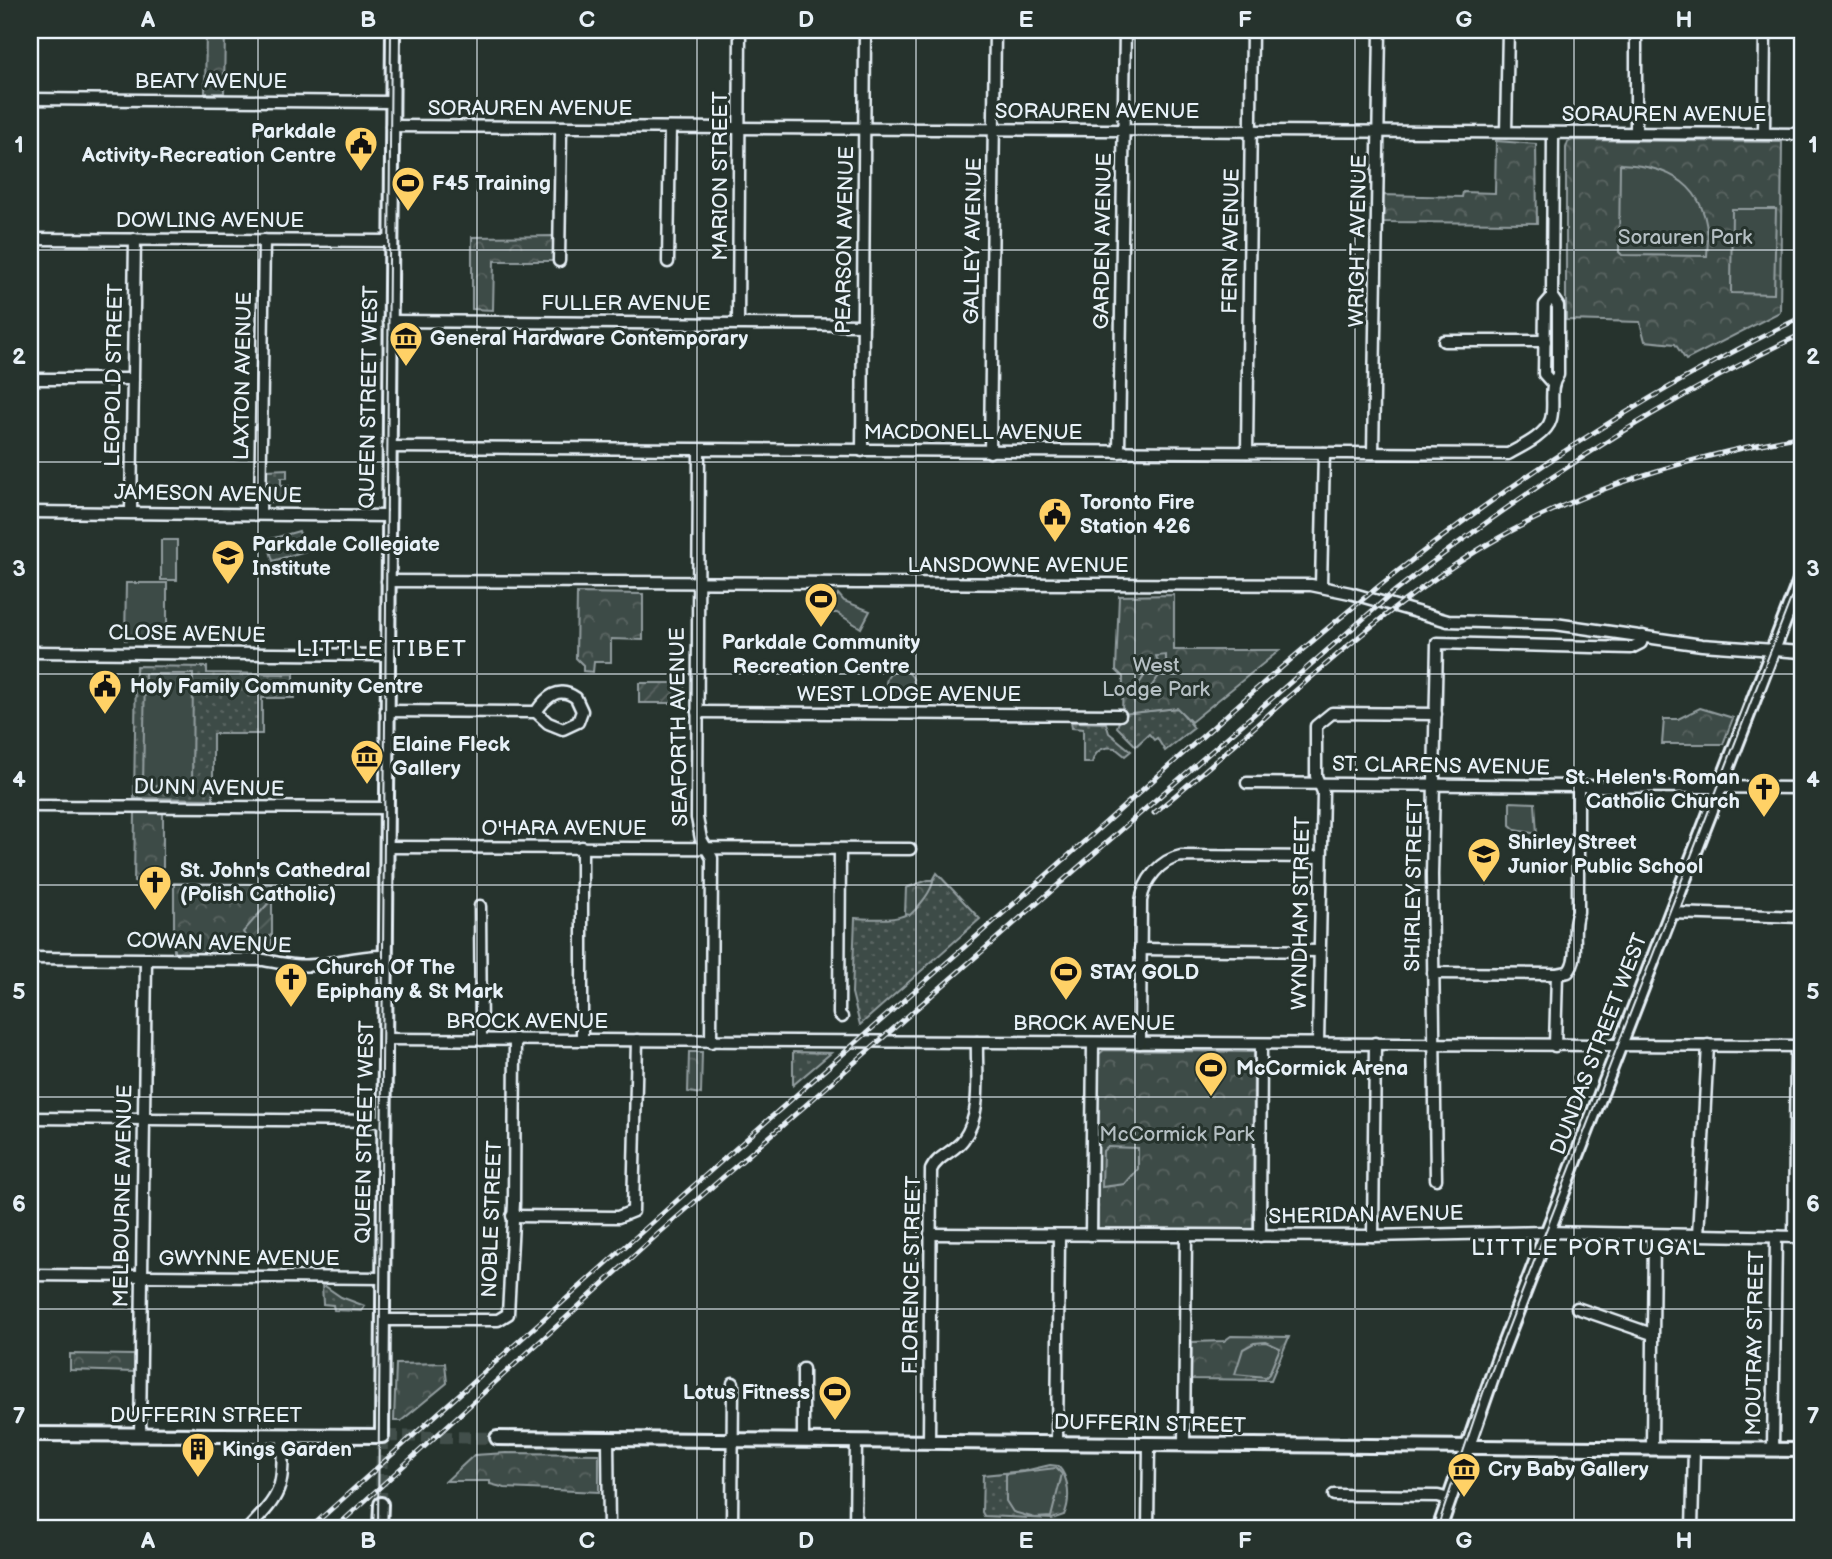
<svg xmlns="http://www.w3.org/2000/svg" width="1832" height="1559" font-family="'Balsamiq Sans',sans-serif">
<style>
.grass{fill:url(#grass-dots);stroke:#939ea0;stroke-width:2}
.forest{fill:url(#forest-crowns);stroke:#939ea0;stroke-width:2}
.garden{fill:url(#garden-furrows);stroke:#939ea0;stroke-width:2}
.pitch{fill:#3e4b47;stroke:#939ea0;stroke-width:2}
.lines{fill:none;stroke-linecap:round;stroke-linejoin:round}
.major-tunnel{stroke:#43504b;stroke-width:12;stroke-dasharray:12 6;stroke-linecap:butt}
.minor-casing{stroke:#e8f1f8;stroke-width:15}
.major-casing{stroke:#e8f1f8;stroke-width:18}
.minor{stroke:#26332d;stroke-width:10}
.major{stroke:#26332d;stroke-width:12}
.tram{stroke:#e8f1f8;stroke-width:2}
.rail-casing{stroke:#e8f1f8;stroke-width:5}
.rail{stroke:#26332d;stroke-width:2.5;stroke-dasharray:8;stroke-linecap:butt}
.grid{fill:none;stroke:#e8f1f8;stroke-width:2;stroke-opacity:0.55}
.labels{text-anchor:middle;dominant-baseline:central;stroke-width:6;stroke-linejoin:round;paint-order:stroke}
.street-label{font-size:21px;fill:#e8f1f8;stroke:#26332d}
.poi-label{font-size:21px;font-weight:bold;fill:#e8f1f8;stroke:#26332d;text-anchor:start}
.park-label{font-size:21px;fill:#b5bfc3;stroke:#26332d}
.neighbourhood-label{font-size:23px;letter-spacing:2px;fill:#e8f1f8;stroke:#26332d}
.neatline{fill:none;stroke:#e8f1f8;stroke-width:2.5}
.grid-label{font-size:23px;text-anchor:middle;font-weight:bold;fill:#e8f1f8}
</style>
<defs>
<pattern id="grass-dots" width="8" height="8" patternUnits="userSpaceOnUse" patternTransform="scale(1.75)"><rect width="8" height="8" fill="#3e4b47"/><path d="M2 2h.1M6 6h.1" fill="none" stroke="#5a6562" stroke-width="1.8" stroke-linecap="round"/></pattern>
<pattern id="forest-crowns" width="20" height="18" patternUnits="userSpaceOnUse" patternTransform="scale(1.75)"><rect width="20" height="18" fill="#3e4b47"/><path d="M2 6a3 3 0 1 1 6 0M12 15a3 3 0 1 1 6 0" fill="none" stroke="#5a6562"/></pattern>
<pattern id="garden-furrows" width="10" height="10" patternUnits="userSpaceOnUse" patternTransform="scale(1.75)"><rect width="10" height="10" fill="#3e4b47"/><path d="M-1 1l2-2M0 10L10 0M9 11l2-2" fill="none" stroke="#5a6562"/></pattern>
</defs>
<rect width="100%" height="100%" fill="#26332d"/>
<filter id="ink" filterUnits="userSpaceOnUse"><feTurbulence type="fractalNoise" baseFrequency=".0143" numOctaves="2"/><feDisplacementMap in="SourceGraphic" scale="14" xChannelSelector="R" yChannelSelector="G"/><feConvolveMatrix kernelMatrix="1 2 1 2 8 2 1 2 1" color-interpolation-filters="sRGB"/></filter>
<g filter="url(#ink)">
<g class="grass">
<polygon points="287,469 287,478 281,478 281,486 289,486 288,498 282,503 271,502 267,497 267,470"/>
<polygon points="136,666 207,667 207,673 294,674 294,698 262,698 262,734 213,734 213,799 134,798"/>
<polygon points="1178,708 1194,728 1165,751 1157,738 1154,740 1149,734 1136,746 1117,727 1122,714"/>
<path d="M 1071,722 L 1106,723 L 1109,733 L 1131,751 L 1125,756 L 1115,748 C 1103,746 1095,751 1092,763 L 1083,763 L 1083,729 L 1072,728 Z"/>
<path d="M 937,873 L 980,919 L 860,1025 L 852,993 L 855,918 C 910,921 912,919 937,873 Z"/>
<polygon points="793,1052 831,1053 793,1085"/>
<polygon points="322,1284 341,1297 365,1306 362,1311 334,1310 333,1305 323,1304"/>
<path d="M 1050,1465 L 1058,1466 C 1069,1477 1071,1500 1064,1515 L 1052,1519 L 984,1516 L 982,1512 L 983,1475 L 1024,1471 Z"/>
</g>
<g class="forest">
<polygon points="206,30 225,30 224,93 205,93"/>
<polygon points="1573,140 1782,142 1780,312 1686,360 1675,344 1645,341 1640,322 1566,320 1566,148 1568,142"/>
<polygon points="1496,141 1536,144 1537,223 1383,222 1383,195 1462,197 1463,192 1495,193"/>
<polygon points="553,236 553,261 494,261 493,310 472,309 472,237"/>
<polygon points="577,593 643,594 643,640 611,639 611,662 594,662 593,672 583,671 583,665 576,658"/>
<polygon points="1174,595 1174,650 1280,650 1191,722 1177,708 1122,714 1123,677 1116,670 1119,596"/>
<polygon points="1700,708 1733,718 1723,744 1662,744 1664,719 1678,719"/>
<polygon points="135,813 163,813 163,882 134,882"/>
<path d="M 928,880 L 933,880 C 933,890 918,908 910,915 L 905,914 L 906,888 Z"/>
<polygon points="174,883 272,884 272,948 258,948 257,954 174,953"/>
<polygon points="1104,1050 1254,1052 1253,1229 1098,1228 1098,1055"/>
<polygon points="689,1052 702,1052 701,1094 688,1092"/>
<polygon points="1231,1336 1289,1337 1271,1380 1191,1379 1192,1342 1224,1341"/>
<polygon points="70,1354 134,1355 134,1372 70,1370"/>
<polygon points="445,1363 447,1383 401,1421 394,1421 396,1364"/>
<polygon points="506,1453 599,1454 599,1492 505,1488 490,1484 490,1481 446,1481 474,1455"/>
</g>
<g class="garden">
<rect x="639" y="683" width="45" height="20"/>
<polygon points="272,899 272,934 264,942 249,942 243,932"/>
</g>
<g class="pitch">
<path d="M 1620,164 C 1679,166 1713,193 1707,256 L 1622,255 L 1619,252 Z"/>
<polygon points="1732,209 1776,209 1774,294 1731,293"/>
<polygon points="299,531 305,551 273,561 267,540"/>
<rect x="161" y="540" width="16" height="40"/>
<polygon points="126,583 167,583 167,640 125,640"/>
<polygon points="838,594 844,601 870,611 861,628 837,613 830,613"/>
<polygon points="1166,655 1166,673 1161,673 1146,694 1145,701 1136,699 1139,684 1152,664 1156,668 1159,665 1156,656"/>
<circle cx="900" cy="684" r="14"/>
<polygon points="145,674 193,674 192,786 143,785"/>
<polygon points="1510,802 1535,803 1537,834 1516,830 1510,825"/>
<polygon points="1107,1147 1138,1148 1138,1169 1125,1184 1102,1187 1103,1151"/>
<polygon points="1266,1342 1280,1348 1269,1374 1266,1377 1235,1374 1243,1349 1254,1343"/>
<polygon points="1056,1468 1062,1474 1051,1517 1035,1518 1013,1512 1006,1501 1006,1474"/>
</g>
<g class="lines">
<polyline class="major-tunnel" points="381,1504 382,1436 497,1438"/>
<defs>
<g id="minor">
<polyline points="30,99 392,102"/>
<polyline points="391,126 1802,134"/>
<polyline points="1506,132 1508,30"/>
<polyline points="1636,133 1636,30"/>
<polyline points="1764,133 1765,30"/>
<polyline points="30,239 391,241"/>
<polyline points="559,261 561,128"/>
<polyline points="668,262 670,128"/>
<polyline points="1552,297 1545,305 1544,374 1552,383"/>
<polyline points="389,321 863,325"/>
<polyline points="738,323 740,30"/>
<polyline points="1444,341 1545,341"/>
<polyline points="30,379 133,379"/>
<path d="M 388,447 L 1508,454 C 1521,447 1547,435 1551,419 C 1555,403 1548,389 1558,375 L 1558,306 L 1552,297 L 1553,133"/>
<polyline points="699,450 697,818 701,839 712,858 711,1042"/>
<polyline points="862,451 865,30"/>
<polyline points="990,452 995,30"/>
<polyline points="1119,452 1125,30"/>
<polyline points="1247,452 1252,30"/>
<polyline points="1373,453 1380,30"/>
<polyline points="30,512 387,516"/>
<polyline points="131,512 135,239"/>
<polyline points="260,513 264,240"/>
<polyline points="387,581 1311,585 1350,593 1448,621 1555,624 1702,645 1802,652"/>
<polyline points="1321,586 1324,453"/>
<polyline points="30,652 386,655"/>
<path d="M 386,711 L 536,712 L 548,723 L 563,729 L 578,722 L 582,711 L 576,698 C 559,685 546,697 536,712"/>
<polyline points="697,712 1120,715"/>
<polyline points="1247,783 1802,788"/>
<polyline points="30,806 387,808"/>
<polyline points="386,847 910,849"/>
<polyline points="840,850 839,1014 842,1017"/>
<polyline points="480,906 481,1040"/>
<polyline points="1670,913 1802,917"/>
<polyline points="1140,949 1319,951"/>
<path d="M 30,958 L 264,960 C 281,963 296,967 314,965 C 339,963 359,955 386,956"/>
<polyline points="1433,973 1557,974"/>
<polyline points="385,1039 1802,1046"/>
<polyline points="582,1040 582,847"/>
<path d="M 1140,1043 L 1141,901 C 1144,880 1160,860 1181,856 L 1321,857"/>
<polyline points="1318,1043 1323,792 1316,776 1316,726 1332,713 1436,714"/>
<path d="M 1555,1046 L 1557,974 L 1568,972 C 1581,958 1570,929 1578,912 L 1578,787"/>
<polyline points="30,1118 385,1121"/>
<polyline points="1436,1179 1432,875 1437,643 1631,648 1641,643 1643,636"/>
<polyline points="512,1216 618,1217 633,1211 637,1040"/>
<polyline points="930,1234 1373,1236 1545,1232 1802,1237"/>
<polyline points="1091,1235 1093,1043"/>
<polyline points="1260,1236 1261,1044"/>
<polyline points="1373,1236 1375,1043"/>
<polyline points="1698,1236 1708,1045"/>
<polyline points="1794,1237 1796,1046"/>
<polyline points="30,1275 383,1278"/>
<polyline points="1577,1308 1652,1334"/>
<polyline points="383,1320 498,1320 508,1314 514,1203 515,1039"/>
<polyline points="803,1369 803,1440"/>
<polyline points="140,1434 146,959"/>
<polyline points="608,1439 609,1529"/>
<path d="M 929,1441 L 931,1170 C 937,1156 954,1152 963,1140 C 983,1114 976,1073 977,1042"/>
<polyline points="1057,1442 1059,1236"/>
<polyline points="1184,1444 1186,1237"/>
<polyline points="1652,1448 1654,1235"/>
<polyline points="1773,1450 1776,1237"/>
<polyline points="1334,1495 1438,1496 1449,1499"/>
<path d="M 248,1529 C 285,1491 282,1488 283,1435"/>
<polyline points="732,1529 733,1383"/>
<polyline points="855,1529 856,1441"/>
<polyline points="1148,1529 1149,1444"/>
<polyline points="1692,1529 1694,1449"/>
</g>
<g id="major">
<polyline points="30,1434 382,1436 393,30"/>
<polyline points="497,1438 1802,1450"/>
<polyline points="380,1529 381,1504"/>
<polyline points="1439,1529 1499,1357 1802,575"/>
</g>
</defs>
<use href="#minor" class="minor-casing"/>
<use href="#major" class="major-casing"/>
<use href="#minor" class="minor"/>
<use href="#major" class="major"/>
<g class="tram">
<polyline points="378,1529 391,30"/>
<polyline points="1437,1529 1483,1393 1802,570"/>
</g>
<defs>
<g id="rail">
<path d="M 1154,813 C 1264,724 1366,617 1488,544 C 1585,487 1693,456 1802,436"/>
<path d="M 309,1529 C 549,1313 791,1099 1034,886 C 1148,786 1260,682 1378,587 C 1508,482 1651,390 1802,317"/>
<path d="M 334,1529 L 658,1234 L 1395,591 C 1522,492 1656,403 1802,334"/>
</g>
</defs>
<use href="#rail" class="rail-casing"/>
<use href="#rail" class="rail"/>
</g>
</g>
<path class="grid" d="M 258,30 L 258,1529M 477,30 L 477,1529M 697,30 L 697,1529M 916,30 L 916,1529M 1135,30 L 1135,1529M 1355,30 L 1355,1529M 1574,30 L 1574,1529M 30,250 L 1802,250M 30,462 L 1802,462M 30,674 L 1802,674M 30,885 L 1802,885M 30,1097 L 1802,1097M 30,1309 L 1802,1309"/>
<defs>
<symbol id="civic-pin" viewBox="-11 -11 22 30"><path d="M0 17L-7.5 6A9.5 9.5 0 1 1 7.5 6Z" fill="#ffd166" stroke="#26332d"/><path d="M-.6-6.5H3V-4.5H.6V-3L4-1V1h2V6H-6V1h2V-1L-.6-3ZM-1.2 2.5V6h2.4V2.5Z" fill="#111"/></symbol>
<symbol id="stadium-pin" viewBox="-11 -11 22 30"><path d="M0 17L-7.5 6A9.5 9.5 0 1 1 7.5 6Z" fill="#ffd166" stroke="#26332d"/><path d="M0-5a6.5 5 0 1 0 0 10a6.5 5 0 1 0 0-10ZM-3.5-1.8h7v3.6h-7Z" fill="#111"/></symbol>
<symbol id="museum-pin" viewBox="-11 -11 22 30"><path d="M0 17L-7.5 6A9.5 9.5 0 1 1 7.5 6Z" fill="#ffd166" stroke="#26332d"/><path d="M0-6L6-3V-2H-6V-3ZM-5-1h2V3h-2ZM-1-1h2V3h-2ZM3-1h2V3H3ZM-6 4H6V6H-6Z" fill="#111"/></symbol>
<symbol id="school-pin" viewBox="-11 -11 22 30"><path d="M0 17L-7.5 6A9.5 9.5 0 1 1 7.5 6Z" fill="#ffd166" stroke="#26332d"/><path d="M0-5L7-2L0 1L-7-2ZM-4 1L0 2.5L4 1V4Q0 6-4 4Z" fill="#111"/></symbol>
<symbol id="church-pin" viewBox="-11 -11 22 30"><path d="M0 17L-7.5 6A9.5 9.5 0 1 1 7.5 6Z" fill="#ffd166" stroke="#26332d"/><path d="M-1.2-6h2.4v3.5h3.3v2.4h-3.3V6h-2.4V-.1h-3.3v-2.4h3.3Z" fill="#111"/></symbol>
<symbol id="building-pin" viewBox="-11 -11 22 30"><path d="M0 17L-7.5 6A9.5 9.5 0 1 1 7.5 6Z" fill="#ffd166" stroke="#26332d"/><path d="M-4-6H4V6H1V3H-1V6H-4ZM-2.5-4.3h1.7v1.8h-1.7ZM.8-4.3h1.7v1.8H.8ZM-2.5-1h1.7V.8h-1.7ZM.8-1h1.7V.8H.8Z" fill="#111"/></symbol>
</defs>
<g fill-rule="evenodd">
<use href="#civic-pin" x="342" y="124" width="38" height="52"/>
<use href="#stadium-pin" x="389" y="164" width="38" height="52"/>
<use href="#museum-pin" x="387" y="319" width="38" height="52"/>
<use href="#civic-pin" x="1036" y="495" width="38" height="52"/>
<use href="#school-pin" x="209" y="537" width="38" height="52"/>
<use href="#stadium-pin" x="802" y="580" width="38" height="52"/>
<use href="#civic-pin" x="86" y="667" width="38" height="52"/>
<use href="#museum-pin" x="348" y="737" width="38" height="52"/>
<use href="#church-pin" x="1745" y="770" width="38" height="52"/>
<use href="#school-pin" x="1465" y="835" width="38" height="52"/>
<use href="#church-pin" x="136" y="863" width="38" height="52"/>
<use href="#stadium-pin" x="1047" y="953" width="38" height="52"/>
<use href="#church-pin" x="272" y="960" width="38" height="52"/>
<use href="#stadium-pin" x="1192" y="1049" width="38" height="52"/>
<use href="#stadium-pin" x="816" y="1373" width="38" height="52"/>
<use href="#building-pin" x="179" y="1430" width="38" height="52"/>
<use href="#museum-pin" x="1445" y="1450" width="38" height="52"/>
</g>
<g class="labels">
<g class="street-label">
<text x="211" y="81">BEATY AVENUE</text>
<text x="530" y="108">SORAUREN AVENUE</text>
<text x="1097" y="111">SORAUREN AVENUE</text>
<text x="1664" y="114">SORAUREN AVENUE</text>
<text transform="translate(720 176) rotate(-90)">MARION STREET</text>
<text x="210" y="220">DOWLING AVENUE</text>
<text transform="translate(845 240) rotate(-89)">PEARSON AVENUE</text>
<text transform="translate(973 241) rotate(-89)">GALLEY AVENUE</text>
<text transform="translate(1103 241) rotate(-89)">GARDEN AVENUE</text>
<text transform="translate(1231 241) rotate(-89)">FERN AVENUE</text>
<text transform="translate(1358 241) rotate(-89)">WRIGHT AVENUE</text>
<text x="626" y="303">FULLER AVENUE</text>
<text transform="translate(114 375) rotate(-89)">LEOPOLD STREET</text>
<text transform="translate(243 376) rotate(-89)">LAXTON AVENUE</text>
<text transform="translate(369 397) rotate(-89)">QUEEN STREET WEST</text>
<text x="973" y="432">MACDONELL AVENUE</text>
<text transform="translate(208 494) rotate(1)">JAMESON AVENUE</text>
<text x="1018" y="565">LANSDOWNE AVENUE</text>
<text transform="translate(187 634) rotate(1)">CLOSE AVENUE</text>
<text x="909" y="694">WEST LODGE AVENUE</text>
<text transform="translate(679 727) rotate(-91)">SEAFORTH AVENUE</text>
<text transform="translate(1441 766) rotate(1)">ST. CLARENS AVENUE</text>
<text transform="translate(209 788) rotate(1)">DUNN AVENUE</text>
<text x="564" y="828">O'HARA AVENUE</text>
<text transform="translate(1414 885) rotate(-89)">SHIRLEY STREET</text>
<text transform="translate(1301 913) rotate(-89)">WYNDHAM STREET</text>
<text transform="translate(209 943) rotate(2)">COWAN AVENUE</text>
<text x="527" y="1021">BROCK AVENUE</text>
<text x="1094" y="1023">BROCK AVENUE</text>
<text transform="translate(1599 1044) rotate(-69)">DUNDAS STREET WEST</text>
<text transform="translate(365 1132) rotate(-89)">QUEEN STREET WEST</text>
<text transform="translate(123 1196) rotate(-89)">MELBOURNE AVENUE</text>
<text transform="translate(1366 1215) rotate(-1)">SHERIDAN AVENUE</text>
<text transform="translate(492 1219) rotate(-88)">NOBLE STREET</text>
<text x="249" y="1258">GWYNNE AVENUE</text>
<text transform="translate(912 1275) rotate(-89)">FLORENCE STREET</text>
<text transform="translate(1755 1343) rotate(-89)">MOUTRAY STREET</text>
<text x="206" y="1415">DUFFERIN STREET</text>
<text transform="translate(1150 1424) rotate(1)">DUFFERIN STREET</text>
</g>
<g class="poi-label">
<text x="336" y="131" text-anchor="end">Parkdale<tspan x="336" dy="24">Activity-Recreation Centre</tspan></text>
<text x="432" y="183">F45 Training</text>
<text x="430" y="338">General Hardware Contemporary</text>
<text x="1080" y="502">Toronto Fire<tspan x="1080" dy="24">Station 426</tspan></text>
<text x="252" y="544">Parkdale Collegiate<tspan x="252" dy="24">Institute</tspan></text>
<text x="821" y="642" text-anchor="middle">Parkdale Community<tspan x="821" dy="24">Recreation Centre</tspan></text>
<text x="130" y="686">Holy Family Community Centre</text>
<text x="392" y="744">Elaine Fleck<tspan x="392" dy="24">Gallery</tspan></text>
<text x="1740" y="777" text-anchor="end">St. Helen's Roman<tspan x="1740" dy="24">Catholic Church</tspan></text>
<text x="1508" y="842">Shirley Street<tspan x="1508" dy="24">Junior Public School</tspan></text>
<text x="180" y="870">St. John's Cathedral<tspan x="180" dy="24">(Polish Catholic)</tspan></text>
<text x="316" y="967">Church Of The<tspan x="316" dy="24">Epiphany &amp; St Mark</tspan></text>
<text x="1090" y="972">STAY GOLD</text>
<text x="1236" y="1068">McCormick Arena</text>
<text x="810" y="1392" text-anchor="end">Lotus Fitness</text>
<text x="222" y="1449">Kings Garden</text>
<text x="1488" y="1469">Cry Baby Gallery</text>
</g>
<g class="park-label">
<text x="1685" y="237">Sorauren Park</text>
<text x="1156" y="665">West<tspan x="1156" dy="24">Lodge Park</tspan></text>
<text x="1177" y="1134">McCormick Park</text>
</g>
<g class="neighbourhood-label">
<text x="382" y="649">LITTLE TIBET</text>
<text x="1589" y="1248">LITTLE PORTUGAL</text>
</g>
</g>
<rect width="1832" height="1559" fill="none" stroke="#26332d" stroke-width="77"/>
<rect x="38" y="38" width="1756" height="1482" class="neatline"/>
<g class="grid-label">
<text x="148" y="27">A</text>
<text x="368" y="27">B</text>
<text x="587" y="27">C</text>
<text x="806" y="27">D</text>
<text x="1026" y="27">E</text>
<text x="1245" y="27">F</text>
<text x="1464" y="27">G</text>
<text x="1684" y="27">H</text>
<text x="19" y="152">1</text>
<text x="1813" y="152">1</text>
<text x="19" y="364">2</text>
<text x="1813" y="364">2</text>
<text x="19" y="576">3</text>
<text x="1813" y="576">3</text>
<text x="19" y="787">4</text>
<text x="1813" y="787">4</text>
<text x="19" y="999">5</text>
<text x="1813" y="999">5</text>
<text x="19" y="1211">6</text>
<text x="1813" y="1211">6</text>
<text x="19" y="1423">7</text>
<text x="1813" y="1423">7</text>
<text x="148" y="1548">A</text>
<text x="368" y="1548">B</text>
<text x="587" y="1548">C</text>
<text x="806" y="1548">D</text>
<text x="1026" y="1548">E</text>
<text x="1245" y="1548">F</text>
<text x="1464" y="1548">G</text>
<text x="1684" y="1548">H</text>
</g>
</svg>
